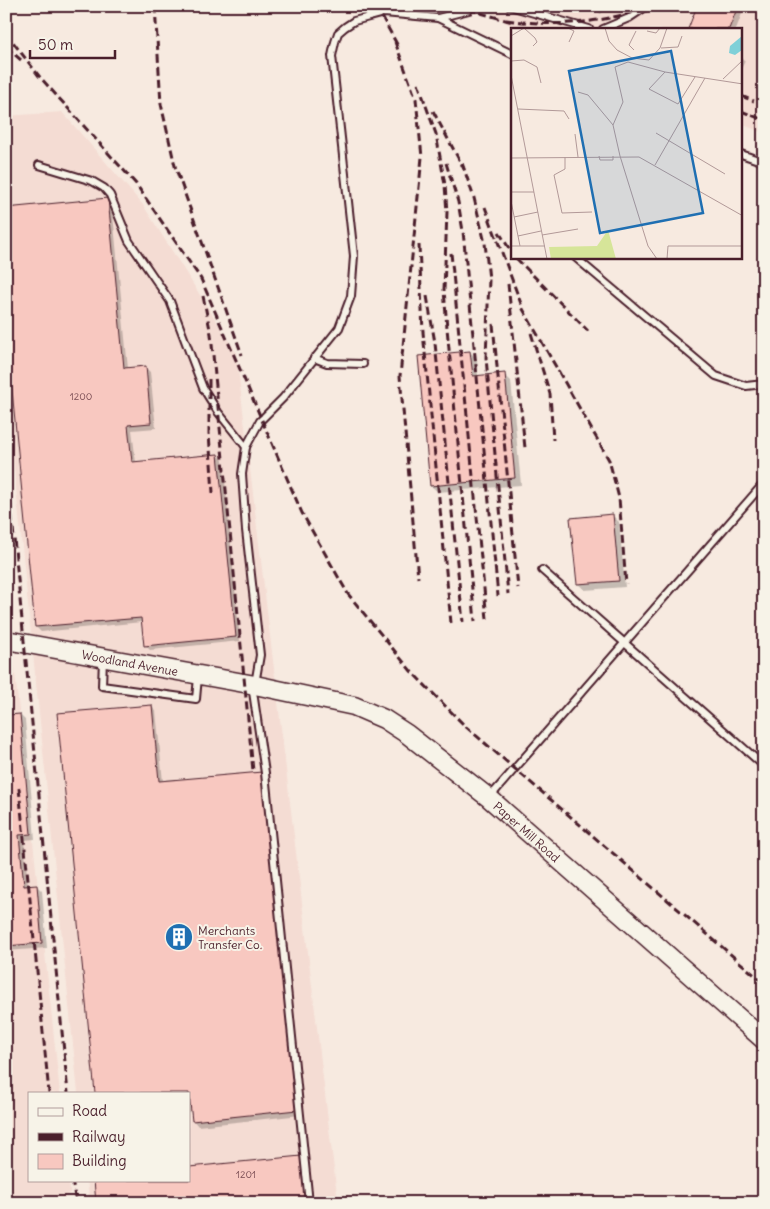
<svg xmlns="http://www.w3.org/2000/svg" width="770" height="1209" font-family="Delius,sans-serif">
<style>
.built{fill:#f4dcd3}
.shadow{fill:#0003}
.building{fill:#f8c8c0;stroke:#4a1f2b}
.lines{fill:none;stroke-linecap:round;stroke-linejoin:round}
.lane-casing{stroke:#4a1f2b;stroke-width:10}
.secondary-casing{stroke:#4a1f2b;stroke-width:21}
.lane{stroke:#f7f3e8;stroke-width:6}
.secondary{stroke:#f7f3e8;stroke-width:18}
.rail{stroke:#4a1f2b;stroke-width:3;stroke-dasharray:8 4;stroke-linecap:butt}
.labels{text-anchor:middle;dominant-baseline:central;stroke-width:4;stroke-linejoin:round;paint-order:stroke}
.number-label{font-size:10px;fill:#764950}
.street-label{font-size:12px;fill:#4a1f2b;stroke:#f7f3e8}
.poi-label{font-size:12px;fill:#4a1f2b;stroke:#f7f3e8;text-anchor:start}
.inset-road{fill:none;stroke:#b29998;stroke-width:1}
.view{fill:#1f6fb2;fill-opacity:0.15;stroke:#1f6fb2;stroke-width:2.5}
.inset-edge{fill:none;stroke:#4a1f2b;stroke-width:2.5}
</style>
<rect width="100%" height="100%" fill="#f7eae0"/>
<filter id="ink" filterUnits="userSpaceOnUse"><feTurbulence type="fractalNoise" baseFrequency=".02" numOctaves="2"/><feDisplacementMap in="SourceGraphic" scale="10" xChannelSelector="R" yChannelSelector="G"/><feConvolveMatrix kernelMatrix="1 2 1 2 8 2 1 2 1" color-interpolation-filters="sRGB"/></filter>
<g filter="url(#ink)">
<g class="built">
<polygon points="483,6 764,6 764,133 741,124 741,29 515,29"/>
<polygon points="62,112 143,205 236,352 338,1203 90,1203 87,1180 189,1180 189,1093 78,1093 6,390 6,116"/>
<polygon points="6,654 13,655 60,1093 29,1093 29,1180 69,1180 70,1192 60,1203 6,1203"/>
</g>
<g class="shadow">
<polygon points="589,6 606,6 601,14"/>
<polygon points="699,6 745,6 736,29 689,29"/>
<polygon points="741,57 745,61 741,69"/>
<polygon points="107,199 112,204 128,369 145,367 150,372 156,428 132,430 136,463 218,455 223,460 240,641 150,650 145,645 142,622 41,632 36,627"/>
<polygon points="470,352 477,359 478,376 504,374 511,381 521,485 438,492 431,486"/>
<polygon points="612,515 619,522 625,587 585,590 578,584"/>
<polygon points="6,675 12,716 20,715 25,720 35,839 24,840 28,887 37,886 42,891 47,948 6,951"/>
<polygon points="151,706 156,711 163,782 301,1115 198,1126 193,1120 191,1111 189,1112"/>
<polygon points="300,1158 305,1163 309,1203 98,1203 189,1180 189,1168"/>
</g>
<g class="building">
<polygon points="697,6 738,6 729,29 688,29"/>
<polygon points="108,198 124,368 146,366 151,423 128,425 132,462 218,454 236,637 144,646 141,618 35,627 6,328 6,208"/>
<polygon points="470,351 473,376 505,373 515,478 430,486 418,356"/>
<polygon points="613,514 619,581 577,584 570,518"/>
<polygon points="6,700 8,715 20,714 31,834 19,835 24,886 37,885 42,943 6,946"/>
<polygon points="152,705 159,781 262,772 297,1110 192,1121 189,1093 95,1093 57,713"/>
<polygon points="301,1156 305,1203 96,1203 94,1180 189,1180 189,1167"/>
</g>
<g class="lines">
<defs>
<g id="lane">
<polyline points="510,6 589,29"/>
<polyline points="438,18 469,10 472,6"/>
<polyline points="603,29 629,18 647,6"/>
<polyline points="741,154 764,162"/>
<polyline points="39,165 92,181 104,188 110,195 129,241 170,301 203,388 218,412 246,447"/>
<polyline points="576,258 716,376 746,386 764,384"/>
<polyline points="314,358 327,363 363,364"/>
<polyline points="542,570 764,766"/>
<polyline points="103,659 102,686 196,699 198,677"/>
<polyline points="255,684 260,655 246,530 242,474 246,447 260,421 283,398 339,328 351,296 354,256 332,56 335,42 338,33 345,27 354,21 384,13 438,18 512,54"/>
<polyline points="252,685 265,773 309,1203"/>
<polyline points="490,797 764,483"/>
</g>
<g id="secondary">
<path id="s1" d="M 6,640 L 255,685 L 354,706 L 384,719 L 407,734 L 489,798 L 764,1040"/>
</g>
</defs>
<use href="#lane" class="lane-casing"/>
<use href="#secondary" class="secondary-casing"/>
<use href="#lane" class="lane"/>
<use href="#secondary" class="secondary"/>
<g class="rail">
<polyline points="155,6 161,104 175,166 242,355"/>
<polyline points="376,6 399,48"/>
<polyline points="457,6 512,22"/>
<path d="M 506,20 C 559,27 601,24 651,6"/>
<polyline points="6,33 39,76 136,184 201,279 302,513 348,594 411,671 465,726 764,983"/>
<polyline points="395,42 416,99 422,157 400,376 418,578"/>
<polyline points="6,47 21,60"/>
<polyline points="418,83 436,134 445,185 447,212 444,290 447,328 475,621"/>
<polyline points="741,96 754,101"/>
<polyline points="433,111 464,169"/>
<polyline points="741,111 764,120"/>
<polyline points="446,163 458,202 463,231 498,596"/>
<polyline points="462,163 474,198 485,243 489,279 486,358 508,594"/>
<polyline points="485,207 523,309 609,460 619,498 626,584"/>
<polyline points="499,232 512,253"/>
<polyline points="419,245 423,332 451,623"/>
<polyline points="451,253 487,619"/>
<polyline points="516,258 588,331"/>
<polyline points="508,284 525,448"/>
<polyline points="203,296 211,334 253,771"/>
<polyline points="427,296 435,343 463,622"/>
<polyline points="493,324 518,588"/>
<polyline points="531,333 550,394 553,440"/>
<polyline points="209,379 209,433 213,493"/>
<polyline points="6,456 68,1093"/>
<polyline points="19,788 49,1093"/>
<polyline points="72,1180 76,1203"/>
</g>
</g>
</g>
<defs>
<symbol id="building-disc" viewBox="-11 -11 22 22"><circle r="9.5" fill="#1f6fb2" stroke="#f7f3e8"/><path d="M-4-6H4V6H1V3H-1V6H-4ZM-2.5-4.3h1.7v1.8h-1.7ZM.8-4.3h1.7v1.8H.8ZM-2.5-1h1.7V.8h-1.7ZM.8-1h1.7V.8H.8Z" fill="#fff"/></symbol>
</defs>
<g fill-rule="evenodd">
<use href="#building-disc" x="163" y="921" width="32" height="32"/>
</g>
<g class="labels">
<g class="number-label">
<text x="81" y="396">1200</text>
<text x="246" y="1174">1201</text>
</g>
<g class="street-label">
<text stroke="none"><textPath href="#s1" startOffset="126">Woodland Avenue</textPath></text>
<text stroke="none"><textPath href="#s1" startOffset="569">Paper Mill Road</textPath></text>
</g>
<g class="poi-label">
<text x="198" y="930">Merchants<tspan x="198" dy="14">Transfer Co.</tspan></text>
</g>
</g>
<g transform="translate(511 28)">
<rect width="231" height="231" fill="#f7eae0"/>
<path d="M 97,202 L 105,231 L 40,231 L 38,219 L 86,218 Z" fill="#d6e599"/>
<path d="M 231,8 L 231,22 L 224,27 L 218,25 L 219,18 Z" fill="#7fd0d8"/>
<path class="inset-road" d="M 13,0 L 24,10 L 26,14 L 22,18M 57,0 L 63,3 L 58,14M 94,0 L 98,13 L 106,22 L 121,30 L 138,32 L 149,20 L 156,0M 136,3 L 145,5 L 149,0M 0,8 L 13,0M 150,20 L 167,19 L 171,8M 123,22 L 118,17 L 125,3M 0,33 L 13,32 L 26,39 L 30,55M 0,47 L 36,231M 184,49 L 167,76 L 138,61 L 154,44 L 232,56M 212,51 L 232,32M 67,64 L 77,67 L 102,97M 7,81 L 53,83 L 58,91M 145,105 L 214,146M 64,106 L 67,129M 88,128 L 89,132 L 102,132 L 102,128M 109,128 L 102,97 L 112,74 L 104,39 L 117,34 L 154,44M 109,128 L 137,218 L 146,231M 54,129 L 54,141 L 43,147 L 51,185 L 81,184M 0,130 L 128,129 L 232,188M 144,137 L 194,50M 0,164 L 23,164M 0,173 L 9,218M 3,189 L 27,184M 31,207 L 67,201M 7,208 L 30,203M 0,218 L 34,218M 156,231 L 157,218 L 232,218"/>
<path class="view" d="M 160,23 L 192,185 L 89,205 L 58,43 Z"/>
<rect width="231" height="231" class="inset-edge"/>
</g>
<rect width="770" height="1209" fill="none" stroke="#f7f3e8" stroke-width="25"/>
<rect x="12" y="12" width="745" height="1184" fill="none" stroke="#4a1f2b" stroke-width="2" filter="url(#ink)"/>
<rect x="28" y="1092" width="162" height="90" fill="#f7f3e8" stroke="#b29e9c"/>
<rect x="38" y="1108" width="25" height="8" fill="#f7f3e8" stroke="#b29e9c"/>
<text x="72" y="1116" font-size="15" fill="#4a1f2b">Road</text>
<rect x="38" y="1133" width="25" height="8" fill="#4a1f2b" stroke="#b29e9c"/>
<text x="72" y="1142" font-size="15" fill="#4a1f2b">Railway</text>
<rect x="38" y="1154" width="25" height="15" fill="#f8c8c0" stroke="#b29e9c"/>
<text x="72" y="1166" font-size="15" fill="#4a1f2b">Building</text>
<path d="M30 50v8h85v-8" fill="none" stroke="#4a1f2b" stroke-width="2.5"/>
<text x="38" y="50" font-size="15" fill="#4a1f2b" stroke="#f7f3e8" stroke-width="4" paint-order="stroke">50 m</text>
</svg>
